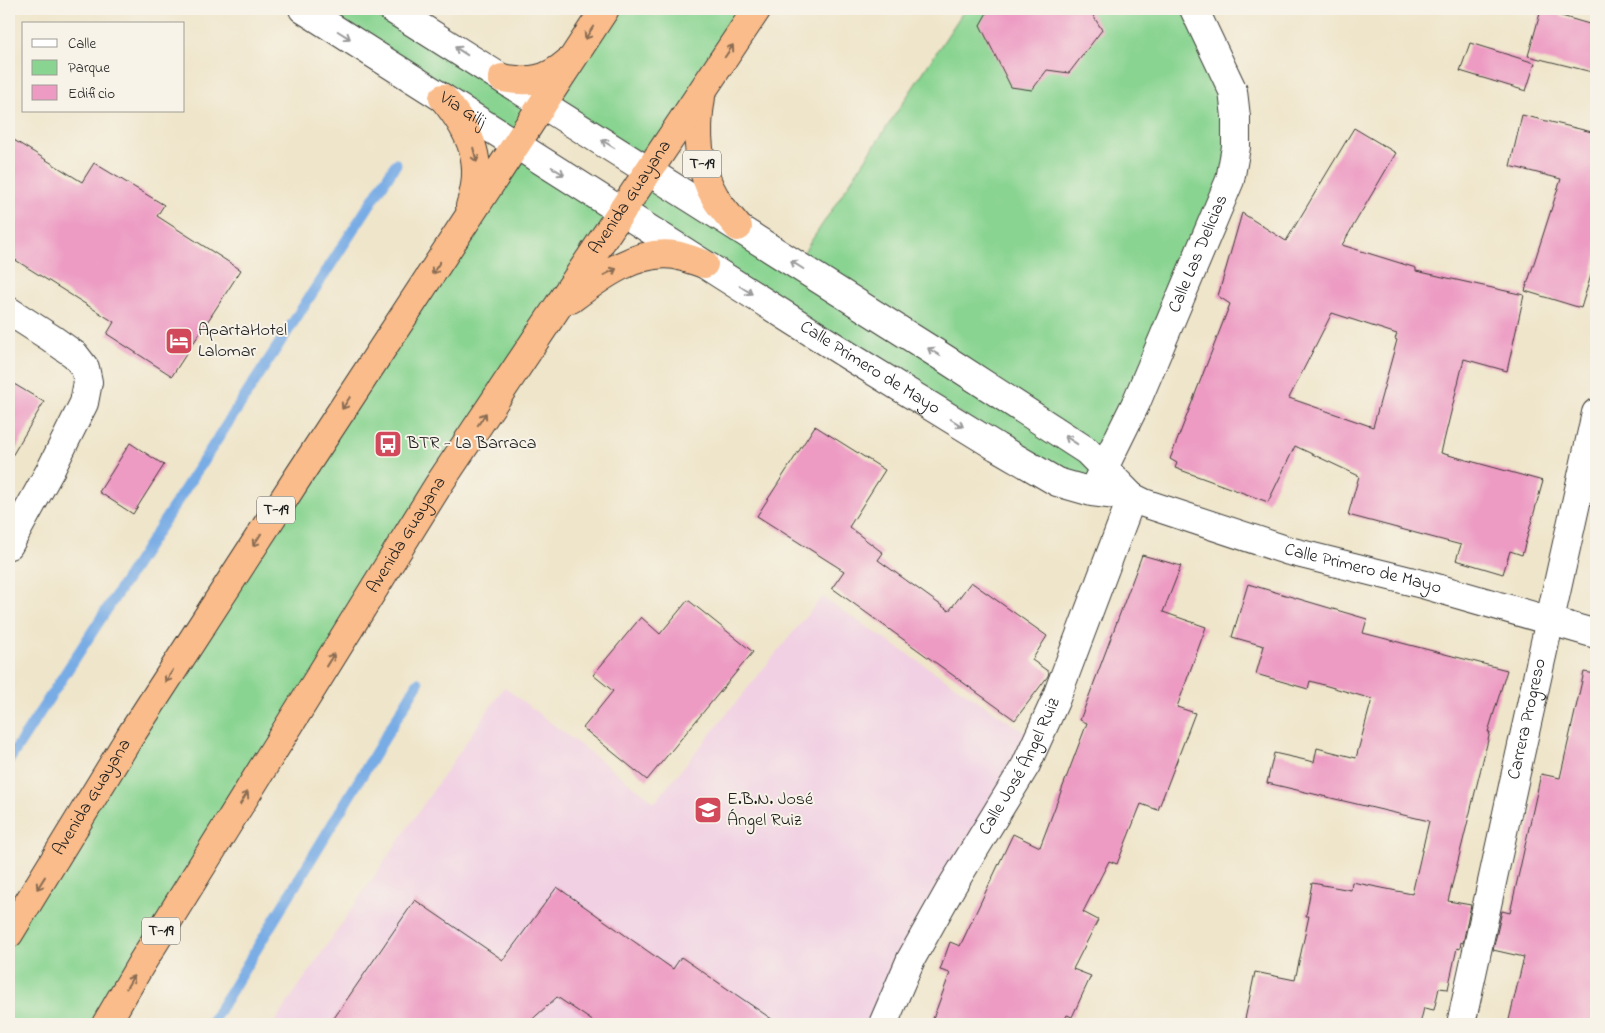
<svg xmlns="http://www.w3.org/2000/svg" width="1605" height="1033" font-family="'Indie Flower',sans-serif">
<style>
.built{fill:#f1d0e3}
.green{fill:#89d491;stroke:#527856;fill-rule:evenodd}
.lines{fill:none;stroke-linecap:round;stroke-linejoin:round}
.stream{stroke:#78ace5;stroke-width:11}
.building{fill:#ed9bc3;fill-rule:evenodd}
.minor-casing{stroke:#3c3a36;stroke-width:30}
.trunk-casing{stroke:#3c3a36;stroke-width:30}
.minor{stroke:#fff;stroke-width:28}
.trunk{stroke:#f9bc8a;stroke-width:28}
.oneway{stroke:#8a6c53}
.oneway2{stroke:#999}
.labels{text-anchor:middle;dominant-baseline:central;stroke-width:4;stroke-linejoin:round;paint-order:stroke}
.shield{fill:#f7f3e8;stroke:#5e5c59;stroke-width:1}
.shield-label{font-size:16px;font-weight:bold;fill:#1c1c1c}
.street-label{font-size:18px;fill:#1c1c1c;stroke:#f7f3e8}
.poi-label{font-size:18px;fill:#1c1c1c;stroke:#f7f3e8;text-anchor:start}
</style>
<rect width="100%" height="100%" fill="#f7f3e8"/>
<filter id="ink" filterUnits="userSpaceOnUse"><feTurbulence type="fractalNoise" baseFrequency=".02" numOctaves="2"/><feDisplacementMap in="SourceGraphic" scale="10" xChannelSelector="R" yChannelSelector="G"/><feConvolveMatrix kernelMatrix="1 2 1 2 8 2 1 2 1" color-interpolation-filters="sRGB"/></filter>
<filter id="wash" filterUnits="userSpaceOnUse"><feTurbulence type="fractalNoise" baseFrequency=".0096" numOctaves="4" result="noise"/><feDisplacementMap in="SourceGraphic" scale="20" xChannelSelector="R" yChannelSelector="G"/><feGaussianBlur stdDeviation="1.12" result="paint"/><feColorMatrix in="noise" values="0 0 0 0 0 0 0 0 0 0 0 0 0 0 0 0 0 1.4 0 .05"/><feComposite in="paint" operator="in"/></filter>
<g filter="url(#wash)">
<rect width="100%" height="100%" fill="#efe5ca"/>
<polygon class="built" points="822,597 1037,740 883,1024 273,1024 504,687 655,802"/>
<path class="green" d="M 303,9 L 392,9 L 543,103 L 605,9 L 757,9 L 649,170 L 796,264 L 965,9 L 1194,9 L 1236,147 L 1092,492 L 622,211 L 106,1024 L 9,1024 L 9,934 L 516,145 ZM 543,104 L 649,170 L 622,211 L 516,145 Z"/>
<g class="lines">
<g class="stream">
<polyline points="9,760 396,164"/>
<polyline points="211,1024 418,683"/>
</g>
</g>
<g id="blocks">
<g class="building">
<polygon points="989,9 1089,9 1102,30 1069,73 1047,70 1032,90 1011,87 980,25"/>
<polygon points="1541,10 1596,26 1596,73 1528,56"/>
<polygon points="1470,43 1535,63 1526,91 1460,71"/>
<polygon points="1522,115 1596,133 1596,259 1581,308 1525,291 1561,179 1510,166"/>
<path d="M 1354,128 L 1396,153 L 1342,245 L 1416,268 L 1416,271 L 1524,295 L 1507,371 L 1464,359 L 1441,453 L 1543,481 L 1522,555 L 1510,551 L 1503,574 L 1456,560 L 1461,545 L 1348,515 L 1359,476 L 1295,446 L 1268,502 L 1175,468 L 1177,463 L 1170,459 L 1230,304 L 1218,296 L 1242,213 L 1286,241 ZM 1332,313 L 1397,334 L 1395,339 L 1397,340 L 1373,427 L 1289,398 Z"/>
<polygon points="9,137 82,182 94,163 164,205 157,216 241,270 172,376 107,334 114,322 9,256"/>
<polygon points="9,381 44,402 9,461"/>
<polygon points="815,426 885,470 849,527 883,553 878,560 949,611 971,582 1047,636 1032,660 1049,672 1048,676 1015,720 832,588 844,571 757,516"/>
<polygon points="130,443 164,465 133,514 99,492"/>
<polygon points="1142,555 1181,566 1163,612 1206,627 1177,707 1195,713 1158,810 1141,804 1117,864 1109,861 1083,912 1098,920 1073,969 1091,976 1072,1017 1067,1015 1063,1024 931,1024 950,973 940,970 950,942 960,946 1013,834 1040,847 1087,723 1080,720"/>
<polygon points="1248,584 1367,619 1363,633 1507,670 1488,732 1490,732 1448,901 1471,905 1463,943 1461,942 1460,949 1457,948 1448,989 1439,988 1434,1010 1424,1008 1420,1024 1244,1024 1255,972 1295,980 1309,916 1306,916 1312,883 1351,890 1352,882 1412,894 1429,821 1267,783 1274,753 1314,762 1317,748 1356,758 1372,699 1310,681 1308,689 1256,674 1264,646 1232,637"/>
<polygon points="688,600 753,652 647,780 583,728 613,691 593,675 641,617 660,634"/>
<polygon points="1584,672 1596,674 1596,1024 1508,1024 1524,957 1493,950 1502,911 1510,913 1541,774 1560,778"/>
<polygon points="557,887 673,969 681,957 779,1024 597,1024 557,997 527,1024 330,1024 415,900 503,960"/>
</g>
</g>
</g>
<g filter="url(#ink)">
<use href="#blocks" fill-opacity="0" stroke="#3c3a36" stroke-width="1"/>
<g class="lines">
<defs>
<g id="minor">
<path id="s1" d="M 303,9 L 849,356 L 997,447 L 1057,482 L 1092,492 L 1132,497 L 1144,503 L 1289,551 L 1426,585 L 1596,634"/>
<polyline points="392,9 947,360 1087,451 1132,497"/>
<polyline points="9,311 51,338 75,355 85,368 88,382 84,403 51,469 9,545"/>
<path id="s2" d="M 1096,484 L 1136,403 L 1230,180 L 1236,147 L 1236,117 L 1233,91 L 1194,9"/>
<path id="s3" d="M 883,1024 L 911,959 L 952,886 L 1026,765 L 1055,701 L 1132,497"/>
<path id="s4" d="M 1461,1024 L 1515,777 L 1596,413"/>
</g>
<g id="trunk">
<path d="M 502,78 C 530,83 546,81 568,62"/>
<path d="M 701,97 C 695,133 697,167 716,199 C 722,209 731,218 738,227"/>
<path d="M 443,98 C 471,132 485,162 470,206"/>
<path d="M 571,299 C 599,278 637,249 675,255 C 685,257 695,261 704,264"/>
<path id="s5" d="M 9,934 L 129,738 L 300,474 L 605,9"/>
<path id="s6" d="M 106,1024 L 141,964 L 439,484 L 757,9"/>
</g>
</defs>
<use href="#minor" class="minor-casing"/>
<use href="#trunk" class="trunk-casing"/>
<use href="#minor" class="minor"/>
<use href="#trunk" class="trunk"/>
</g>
<defs><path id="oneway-shaft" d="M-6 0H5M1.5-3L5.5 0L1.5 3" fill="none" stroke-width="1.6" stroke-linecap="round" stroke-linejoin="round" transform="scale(1.25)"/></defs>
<g class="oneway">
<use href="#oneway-shaft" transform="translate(589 33) rotate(123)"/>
<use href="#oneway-shaft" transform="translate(729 51) rotate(-56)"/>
<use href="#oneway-shaft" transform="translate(475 155) rotate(76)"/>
<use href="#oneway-shaft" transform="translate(436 268) rotate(123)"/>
<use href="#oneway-shaft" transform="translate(610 272) rotate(-27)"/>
<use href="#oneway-shaft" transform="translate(346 403) rotate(123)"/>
<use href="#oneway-shaft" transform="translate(482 419) rotate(-56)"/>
<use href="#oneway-shaft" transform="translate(257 540) rotate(123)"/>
<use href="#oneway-shaft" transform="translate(330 660) rotate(-58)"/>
<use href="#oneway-shaft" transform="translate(169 676) rotate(123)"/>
<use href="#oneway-shaft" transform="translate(244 798) rotate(-58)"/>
<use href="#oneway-shaft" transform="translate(41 883) rotate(122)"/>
<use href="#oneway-shaft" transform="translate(130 982) rotate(-60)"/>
</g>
<g class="oneway2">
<use href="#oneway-shaft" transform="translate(344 35) rotate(32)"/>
<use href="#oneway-shaft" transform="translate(461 51) rotate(-147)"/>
<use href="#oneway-shaft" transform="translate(608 144) rotate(-148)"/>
<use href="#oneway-shaft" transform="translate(558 171) rotate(32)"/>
<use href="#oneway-shaft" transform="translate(797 265) rotate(-148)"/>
<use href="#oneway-shaft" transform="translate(746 290) rotate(32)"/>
<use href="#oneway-shaft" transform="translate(934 352) rotate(-148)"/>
<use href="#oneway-shaft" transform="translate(957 423) rotate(32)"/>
<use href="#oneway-shaft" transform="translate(1071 440) rotate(-147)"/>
</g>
</g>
<defs>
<symbol id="hotel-square" viewBox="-11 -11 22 22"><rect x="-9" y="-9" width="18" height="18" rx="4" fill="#d1495b" stroke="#f7f3e8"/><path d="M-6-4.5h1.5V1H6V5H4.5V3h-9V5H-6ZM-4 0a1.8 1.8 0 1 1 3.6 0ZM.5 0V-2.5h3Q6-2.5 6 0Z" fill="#fff"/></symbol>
<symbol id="bus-square" viewBox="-11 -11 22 22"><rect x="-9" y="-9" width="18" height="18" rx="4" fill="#d1495b" stroke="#f7f3e8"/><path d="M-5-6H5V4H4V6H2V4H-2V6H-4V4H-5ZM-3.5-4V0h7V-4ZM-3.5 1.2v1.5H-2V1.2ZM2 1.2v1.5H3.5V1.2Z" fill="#fff"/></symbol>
<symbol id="school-square" viewBox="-11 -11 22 22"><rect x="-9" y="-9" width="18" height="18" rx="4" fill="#d1495b" stroke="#f7f3e8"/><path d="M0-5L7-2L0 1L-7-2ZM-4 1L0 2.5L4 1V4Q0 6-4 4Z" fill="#fff"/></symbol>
</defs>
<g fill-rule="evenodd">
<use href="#hotel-square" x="163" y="325" width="32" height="32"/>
<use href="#bus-square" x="372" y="428" width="32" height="32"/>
<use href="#school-square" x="692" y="794" width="32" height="32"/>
</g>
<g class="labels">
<g class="shield">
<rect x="683" y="150.5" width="38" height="27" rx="4"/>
<rect x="257" y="496.5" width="38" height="27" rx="4"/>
<rect x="142" y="917.5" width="38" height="27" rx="4"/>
</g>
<g class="shield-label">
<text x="702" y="164">T-19</text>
<text x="276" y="510">T-19</text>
<text x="161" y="931">T-19</text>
</g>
<g class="street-label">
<text stroke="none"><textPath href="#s1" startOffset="189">Vía Gilij</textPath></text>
<text stroke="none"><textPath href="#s6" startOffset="979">Avenida Guayana</textPath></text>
<text stroke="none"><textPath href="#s2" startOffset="252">Calle Las Delicias</textPath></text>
<text stroke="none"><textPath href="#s1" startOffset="671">Calle Primero de Mayo</textPath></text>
<text stroke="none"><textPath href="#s6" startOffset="574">Avenida Guayana</textPath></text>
<text stroke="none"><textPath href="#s1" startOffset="1209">Calle Primero de Mayo</textPath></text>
<text stroke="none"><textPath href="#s4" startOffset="312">Carrera Progreso</textPath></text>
<text stroke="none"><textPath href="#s3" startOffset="292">Calle José Ángel Ruiz</textPath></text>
<text stroke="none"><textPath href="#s5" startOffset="160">Avenida Guayana</textPath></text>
</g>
<g class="poi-label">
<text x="198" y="331">ApartaHotel<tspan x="198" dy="21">Lalomar</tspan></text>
<text x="407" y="444">BTR - La Barraca</text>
<text x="727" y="800">E.B.N. José<tspan x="727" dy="21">Ángel Ruiz</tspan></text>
</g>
</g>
<rect width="1605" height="1033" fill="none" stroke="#f7f3e8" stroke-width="30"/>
<rect x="22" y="22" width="162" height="90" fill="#f7f3e8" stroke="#9f9d96"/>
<rect x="32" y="39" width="25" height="8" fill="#ffffff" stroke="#9f9d96"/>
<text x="68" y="48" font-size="15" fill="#1c1c1c">Calle</text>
<rect x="32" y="60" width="25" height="15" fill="#89d491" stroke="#9f9d96"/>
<text x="68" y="72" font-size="15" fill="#1c1c1c">Parque</text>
<rect x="32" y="85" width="25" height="15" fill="#ed9bc3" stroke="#9f9d96"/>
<text x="68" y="98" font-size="15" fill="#1c1c1c">Edificio</text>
</svg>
